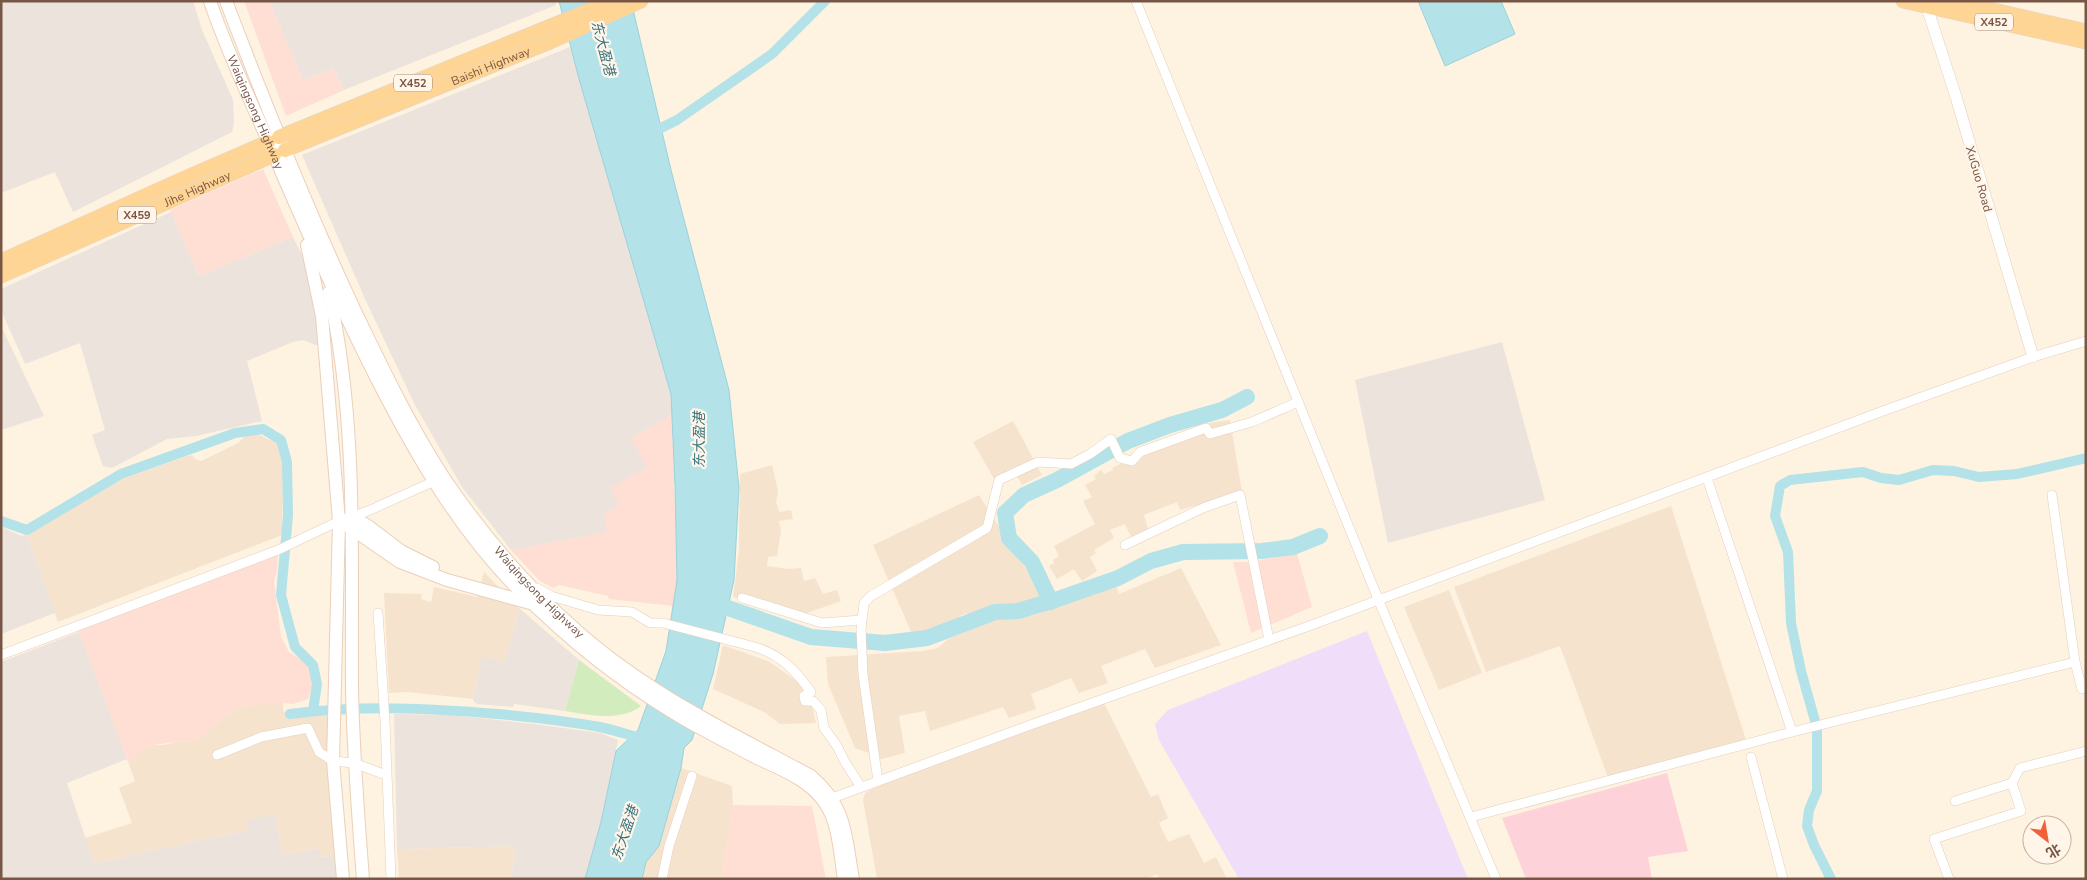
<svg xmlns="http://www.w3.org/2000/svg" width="2087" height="880" font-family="'Nunito Sans','Noto Sans SC',sans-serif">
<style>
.residential{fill:#f6e3ce}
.commercial{fill:#ffdfd3}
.industrial{fill:#ece3dc}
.education{fill:#efddfa}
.medical{fill:#fdd3d9}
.green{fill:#d2ecbe}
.water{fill:#b3e2e9;stroke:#99d2db}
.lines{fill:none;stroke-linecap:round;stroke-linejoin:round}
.canal{stroke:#b3e2e9;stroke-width:10}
.river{stroke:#b3e2e9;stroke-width:16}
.minor-casing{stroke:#e5cfbe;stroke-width:10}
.tertiary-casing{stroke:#e5cfbe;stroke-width:12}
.secondary-casing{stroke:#ead0bb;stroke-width:14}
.primary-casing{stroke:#ded6d3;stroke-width:15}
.minor{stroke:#fff;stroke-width:9}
.tertiary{stroke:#fff;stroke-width:11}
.secondary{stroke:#fff;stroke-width:12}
.primary{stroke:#ffd596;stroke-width:14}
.labels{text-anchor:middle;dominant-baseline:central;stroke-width:4.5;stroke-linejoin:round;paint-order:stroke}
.shield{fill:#fff5e8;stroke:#a08677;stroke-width:1}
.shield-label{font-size:11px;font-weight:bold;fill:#775646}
.street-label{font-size:12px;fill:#775646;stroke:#fff5e8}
.water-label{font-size:14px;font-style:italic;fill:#38747e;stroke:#fff5e8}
</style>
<rect width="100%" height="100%" fill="#fef2e0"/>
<g class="residential">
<polygon points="1230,420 1242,492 1180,510 1177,502 1144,515 1149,532 1132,539 1125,524 1110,530 1114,538 1094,550 1096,553 1090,557 1097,571 1082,581 1074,569 1057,579 1049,566 1054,563 1053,560 1059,556 1054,546 1095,524 1083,501 1092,497 1085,485 1096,479 1094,476 1101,470 1104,474 1113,470 1112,468 1141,454 1210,429 1209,423"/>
<polygon points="1013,421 1042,475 1022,485 1017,476 998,486 973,442"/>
<polygon points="257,433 267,439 277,441 283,462 282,535 58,622 26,534 123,479 187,456 192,455 195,459 201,461 238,443 246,435"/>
<polygon points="772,465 778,491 776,502 779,512 791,510 793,519 779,521 781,531 777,556 768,557 767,566 789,569 801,568 804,581 815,578 823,594 837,590 841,601 801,615 733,597 739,551 740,474"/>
<polygon points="979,495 1043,596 1012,608 996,607 968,616 966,613 947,623 946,626 913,636 873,545"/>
<polygon points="1671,506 1746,740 1610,783 1560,646 1486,672 1454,587"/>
<polygon points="1181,568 1221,645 1155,668 1145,649 1101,666 1108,683 1079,693 1071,678 1031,694 1036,709 1009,718 1003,707 930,731 925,711 899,716 905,753 878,760 877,752 869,753 855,748 828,684 826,657 923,651 938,648 948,639 970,630 970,626 1000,618 1004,619 1035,615 1116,585 1119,594"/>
<polygon points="484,572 519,608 505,662 482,658 473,699 408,692 389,693 384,593 422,594 421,599 431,602 434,587 477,597"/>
<polygon points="1449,590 1482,673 1439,690 1404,607"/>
<polygon points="723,645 770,662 798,682 810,696 816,723 780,724 764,712 713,689"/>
<polygon points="283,702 283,710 287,716 329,716 338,855 320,857 318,848 282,855 276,814 248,830 94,863 85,838 132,823 119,788 135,781 128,762 145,748 153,745 163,745 181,741 194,742 238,707"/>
<polygon points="1104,703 1151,797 1158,794 1168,818 1159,823 1168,842 1189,834 1204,863 1216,857 1227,879 1160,879 1157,874 1146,879 877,879 863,800 865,793 878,786 971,750"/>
<polygon points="681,768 732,786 733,806 722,879 642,879 646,862 659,846"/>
<polygon points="516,846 511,879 399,879 397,849"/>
</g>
<g class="commercial">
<polygon points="244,1 269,1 303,80 333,68 344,90 286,116"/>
<polygon points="263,169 293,237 199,276 170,210"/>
<polygon points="672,415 677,580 673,606 609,599 608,596 559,585 553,588 540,581 511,550 606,532 604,514 610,488 631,438"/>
<polygon points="1297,553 1312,607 1251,633 1233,562 1252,562"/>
<polygon points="278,554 277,571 274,581 281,637 289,652 310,665 314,682 308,699 293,704 282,703 238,707 194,742 181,741 153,745 145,748 128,762 78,630"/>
<polygon points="733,805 812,806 826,879 722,879"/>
</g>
<g class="industrial">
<polygon points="1,1 193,1 202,30 233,100 234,123 232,132 73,212 55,172 1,193"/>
<polygon points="269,1 556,1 556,5 344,90 333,68 303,80"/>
<polygon points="570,47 671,394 672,415 631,438 647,467 610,488 620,505 604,514 607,532 511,550 462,487 415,405 366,301 302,155"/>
<polygon points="171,212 199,276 293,237 308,267 320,344 315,345 303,340 293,342 247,361 262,421 196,436 167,439 112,468 103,466 92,435 105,430 80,343 25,364 1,310 1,289"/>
<polygon points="1,326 44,416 1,430"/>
<polygon points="1502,342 1545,500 1388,543 1355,380"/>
<polygon points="1,527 22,536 26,534 55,613 1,634"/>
<polygon points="519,608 579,660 565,711 514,704 513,707 477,704 474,702 473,699 482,657 505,662"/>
<polygon points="79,632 127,759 67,783 94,863 248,830 247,820 276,814 282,855 319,848 321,857 338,855 340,879 1,879 1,662"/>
<polygon points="394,714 452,715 534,724 600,733 618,740 601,822 585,879 511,879 516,846 397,849"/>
</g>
<polygon class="education" points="1367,631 1468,879 1239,879 1159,740 1155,724 1168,710"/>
<polygon class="medical" points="1667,773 1688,851 1648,857 1652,879 1526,879 1502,818"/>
<path class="green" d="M 579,660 L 641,706 C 620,722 590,715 565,711 Z"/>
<g class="water">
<polygon points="559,1 631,1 672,174 729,390 739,488 734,580 713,674 692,740 684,748 681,768 659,846 646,862 642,879 585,879 601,822 616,751 638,730 666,651 677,580 675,485 671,394 579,79"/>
<polygon points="1418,1 1501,1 1515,34 1445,66"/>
</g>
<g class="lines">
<g class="canal">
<polyline points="649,134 677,120 772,54 825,1"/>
<polyline points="1,521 27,530 121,474 235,433 263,429 281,440 287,462 288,515 281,595 295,647 313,665 317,684 313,711"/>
<path d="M 290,714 C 359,705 428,708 498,714 C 532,717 566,721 600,727 C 614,730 629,735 644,739"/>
<polyline points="1831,879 1814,845 1807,826 1809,810 1817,791 1817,728 1801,671 1791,623 1788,552 1775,516 1780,486 1790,480 1863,472 1881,478 1899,480 1933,470 1954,471 1979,477 2017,474 2086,458"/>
</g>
<g class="river">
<polyline points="1051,602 1032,562 1009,538 1005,513 1024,495 1057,480 1128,441 1170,425 1222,410 1247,397"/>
<polyline points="728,608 811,637 885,643 927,638 995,612 1018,611 1055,600 1118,578 1151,561 1183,552 1262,551 1293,547 1320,536"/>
</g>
<defs>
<g id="minor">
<polyline points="1136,1 1378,599 1496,879"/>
<polyline points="1707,478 1792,732"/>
<polyline points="2052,495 2075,662 2082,689"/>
<polyline points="1125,545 1203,508 1240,495 1269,640"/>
<path d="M 537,588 L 551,596 L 598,610 L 632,612 L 650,623 L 663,623 L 755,647 C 781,655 795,670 811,692 L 804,696 L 805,701 L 813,701 L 821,710 L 824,728 L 837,746 L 845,762 L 861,787"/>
<polyline points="742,598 822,623 861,620"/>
<polyline points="378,613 385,721 391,879"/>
<polyline points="1,655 278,550 339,521 368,511 439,479"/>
<polyline points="217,755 261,737 308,728 319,752 333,761 354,763 386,775"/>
<polyline points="1751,757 1783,879"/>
<polyline points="878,781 863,675 861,629 864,603 871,596 987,528 999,480 1038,462 1071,464 1090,454 1111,439 1120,458 1132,461 1140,452 1206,428 1210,434 1252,422 1298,402"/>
<polyline points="827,800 1033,724 1309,626 1883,411 2033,357 2086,341"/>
<polyline points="1955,801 2012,783 2020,768 2086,751"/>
<polyline points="1471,817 1792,732 2075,662"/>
<polyline points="662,879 669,846 692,776"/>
<polyline points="1949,879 1934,839 2021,811 2012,783"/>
</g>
<polyline id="tertiary" points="1925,1 1956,97 2033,357"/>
<g id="secondary">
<path id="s1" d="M 210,1 C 228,55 253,105 275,157 C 308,234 341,309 379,383 C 417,457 461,533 521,592 C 566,637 616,678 671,711 C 698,728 727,742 755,757 C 780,769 809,779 825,803 C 839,823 840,855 844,879"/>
<path id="s2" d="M 226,1 C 266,106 308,211 356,313 C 383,369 410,426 444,478 C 482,534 525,585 576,630 C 645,692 729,732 811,776 C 847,807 845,835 853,879"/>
<polyline points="307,245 322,316 339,521 333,761 343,879"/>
<path d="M 329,292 C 358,422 351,555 352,687 C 353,751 358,815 363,879"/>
<polyline points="352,517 368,526 401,551 433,567"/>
<polyline points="348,526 400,562 447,580 530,603"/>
</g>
<g id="primary">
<polyline points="1903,1 2086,42"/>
<polyline points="1953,1 2086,31"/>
<polyline points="279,137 612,1"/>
<path id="s3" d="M 285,150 L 550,42 L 641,1"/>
<polyline points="1,261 178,181 268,142"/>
<path id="s4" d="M 1,276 L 274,155"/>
</g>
</defs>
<use href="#minor" class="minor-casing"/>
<use href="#tertiary" class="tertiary-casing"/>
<use href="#secondary" class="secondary-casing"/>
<use href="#primary" class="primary-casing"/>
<use href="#minor" class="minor"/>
<use href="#tertiary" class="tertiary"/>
<use href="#secondary" class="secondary"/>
<use href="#primary" class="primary"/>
</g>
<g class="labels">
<g class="shield">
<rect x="1975" y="13.5" width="38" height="17" rx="4"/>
<rect x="394" y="74.5" width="38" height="17" rx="4"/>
<rect x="118" y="206.5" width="38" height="17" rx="4"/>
</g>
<g class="shield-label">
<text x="1994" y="22">X452</text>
<text x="413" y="83">X452</text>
<text x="137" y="215">X459</text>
</g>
<g class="street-label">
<text stroke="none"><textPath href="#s3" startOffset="222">Baishi Highway</textPath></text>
<text stroke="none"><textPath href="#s1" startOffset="120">Waiqingsong Highway</textPath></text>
<text transform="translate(1979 179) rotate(74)">XuGuo Road</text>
<text stroke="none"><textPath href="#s4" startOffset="215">Jihe Highway</textPath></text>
<text stroke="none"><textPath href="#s2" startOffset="674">Waiqingsong Highway</textPath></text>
</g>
<g class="water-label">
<text transform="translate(603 48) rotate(75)">东大盈港</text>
<text transform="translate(699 440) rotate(-90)">东大盈港</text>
<text transform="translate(625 833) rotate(-71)">东大盈港</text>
</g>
</g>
<rect width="2087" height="880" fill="none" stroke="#775646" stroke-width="5"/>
<g transform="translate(2047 840) rotate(149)"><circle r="24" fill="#fff5e8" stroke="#c9b5a7"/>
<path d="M0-4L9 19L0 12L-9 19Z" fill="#f2603b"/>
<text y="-8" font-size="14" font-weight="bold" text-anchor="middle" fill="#775646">北</text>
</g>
</svg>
